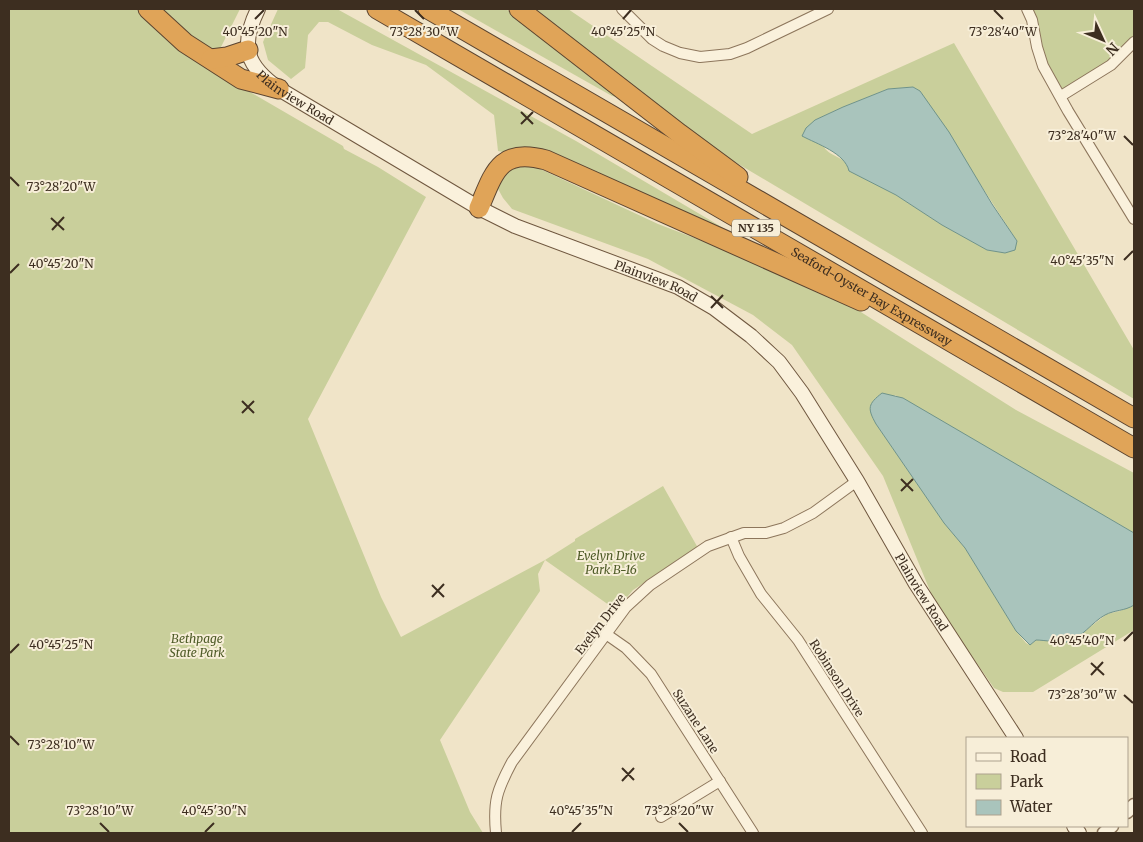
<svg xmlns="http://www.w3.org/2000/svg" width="1143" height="842" font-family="Merriweather,serif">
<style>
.green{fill:#c9cf9b;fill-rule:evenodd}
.water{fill:#a9c4bc;stroke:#6f938a}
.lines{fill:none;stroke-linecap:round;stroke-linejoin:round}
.minor-casing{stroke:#8d765c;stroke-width:12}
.tertiary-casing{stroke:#8d765c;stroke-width:15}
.secondary-casing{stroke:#6f573f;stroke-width:16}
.motorway-casing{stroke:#5b4430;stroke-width:21}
.minor{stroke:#faf1dc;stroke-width:10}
.tertiary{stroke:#faf1dc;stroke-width:12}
.secondary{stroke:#faf1dc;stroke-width:14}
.motorway{stroke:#e0a458;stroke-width:19}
.ticks{fill:none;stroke:#3d2e20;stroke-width:2}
.labels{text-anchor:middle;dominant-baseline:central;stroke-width:4;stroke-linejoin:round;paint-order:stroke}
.shield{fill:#f7eed8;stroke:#756857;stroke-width:1}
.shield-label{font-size:11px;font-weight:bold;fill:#3d2e20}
.street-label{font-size:12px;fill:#3d2e20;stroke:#f7eed8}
.park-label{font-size:12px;font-style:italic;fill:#4d5a26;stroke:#f7eed8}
.ticks-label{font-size:12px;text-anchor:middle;fill:#3d2e20;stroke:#f7eed8;stroke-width:4;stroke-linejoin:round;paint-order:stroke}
</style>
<rect width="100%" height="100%" fill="#f0e4c8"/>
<g class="green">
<polygon points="9,9 137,9 169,42 195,60 343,146 344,149 378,167 426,197 308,419 381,597 401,637 545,560 575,541 575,539 663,486 698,548 633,590 616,610 545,560 538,574 540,591 440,740 470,812 483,833 9,833"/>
<polygon points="160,9 240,9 221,47 214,54 195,42"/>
<polygon points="278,9 337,9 576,141 742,239 524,148 503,152 498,151 494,115 426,65 372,45 328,22 319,22 308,35 305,68 291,79 268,60 263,42"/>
<polygon points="458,9 506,9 617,93 617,97 612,96"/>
<path d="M 536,9 L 568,9 L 752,134 L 954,43 L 1134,350 L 1134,399 L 698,140 ZM 913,87 L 920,91 L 1017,241 L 1005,253 L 987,250 L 942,225 L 896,195 L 850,171 C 845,155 831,158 824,147 C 820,140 818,128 815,120 L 843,107 L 888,89 Z"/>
<polygon points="1027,9 1134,9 1134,42 1061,96 1043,66"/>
<polygon points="516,167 536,167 658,224 760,263 845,302 1016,410 1134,473 1134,533 895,395 876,424 944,523 965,548 1016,631 1026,643 1030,645 1036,640 1066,642 1077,637 1107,614 1120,611 1134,605 1134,630 1033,692 1003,692 994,688 935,603 883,476 792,345 753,315 648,259 512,209 503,198 497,187 502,176"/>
</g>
<g class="water">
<path d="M 913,87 L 920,91 L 949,132 L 992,204 L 1017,241 L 1015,250 L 1005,253 L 987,250 L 942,225 L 896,195 L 849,171 C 845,153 817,144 802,136 L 806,128 L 815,120 L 843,107 L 888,89 Z"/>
<path d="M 882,393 L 903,398 L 1134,533 L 1134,605 C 1125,611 1114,610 1105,615 C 1092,622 1082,638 1067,642 C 1062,643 1043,640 1036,640 L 1030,645 L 1016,631 L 965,548 L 944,523 L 876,424 C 867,408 868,404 882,393 Z"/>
</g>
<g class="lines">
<defs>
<g id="minor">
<polyline points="622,9 652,39 663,46 680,53 700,57 730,54 747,48 828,9"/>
<polyline points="1027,9 1032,20 1037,47 1043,66 1068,111 1134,219"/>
<polyline points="1061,96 1111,65 1134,42"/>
<polyline points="731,537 739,556 761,594 798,640 922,833"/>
<polyline points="606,634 626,648 651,674 753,833"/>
<polyline points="661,817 720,781"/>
<path d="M 496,833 C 493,801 497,790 512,762 L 626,607 L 650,585 L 708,546 L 744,533 L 766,533 L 784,528 L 813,513 L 857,481"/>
</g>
<g id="tertiary">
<polyline points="1127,812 1134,805"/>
<polyline points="1104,833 1112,826"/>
</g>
<g id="secondary">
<path id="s1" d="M 258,9 C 240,46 245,65 279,89 L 479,208 L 515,226 L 678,287 L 714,308 L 751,336 L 779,362 L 802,393 L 857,481 L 916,584 L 1016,738"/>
<polyline points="1074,826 1079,833"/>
</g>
<g id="motorway">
<polyline points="148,9 185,43 241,79 279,89"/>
<path id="s2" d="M 377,9 L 1134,448"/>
<polyline points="428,9 1134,418"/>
<polyline points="519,9 680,134 738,177"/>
<polyline points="211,59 227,57 248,50"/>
<path d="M 479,208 C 494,172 500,147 546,160 L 861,301"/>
</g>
</defs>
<use href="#minor" class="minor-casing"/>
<use href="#tertiary" class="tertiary-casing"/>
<use href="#secondary" class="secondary-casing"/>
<use href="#motorway" class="motorway-casing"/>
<use href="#minor" class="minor"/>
<use href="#tertiary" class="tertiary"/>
<use href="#secondary" class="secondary"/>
<use href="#motorway" class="motorway"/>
</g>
<path class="ticks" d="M 415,10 L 424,19M 994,10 L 1003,19M 255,19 L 264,10M 623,19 L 631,10M 521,112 L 533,124M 521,124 L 533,112M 1124,136 L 1133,145M 10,177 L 19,186M 51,218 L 64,230M 52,230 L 64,217M 1124,260 L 1133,251M 10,273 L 19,264M 711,296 L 723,308M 711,308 L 723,295M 242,401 L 254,413M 242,413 L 254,401M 901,479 L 913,491M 901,491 L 913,479M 432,585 L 444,597M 432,597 L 444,584M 1124,641 L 1133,632M 10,653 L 19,644M 1091,663 L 1104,675M 1091,675 L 1103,662M 1124,695 L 1133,703M 10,736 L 19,745M 622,768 L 634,780M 622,781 L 634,768M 100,823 L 109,832M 679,823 L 688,832M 205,832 L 214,823M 572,832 L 581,823"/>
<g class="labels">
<rect class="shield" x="732" y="219.5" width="48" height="17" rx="4"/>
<g class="shield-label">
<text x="756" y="228">NY 135</text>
</g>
<g class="street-label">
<text stroke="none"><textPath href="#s1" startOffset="112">Plainview Road</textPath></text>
<text stroke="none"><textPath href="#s1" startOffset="518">Plainview Road</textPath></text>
<text stroke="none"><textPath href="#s2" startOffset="572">Seaford-Oyster Bay Expressway</textPath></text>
<text stroke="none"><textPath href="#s1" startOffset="938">Plainview Road</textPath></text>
<text transform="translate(600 624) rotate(-52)">Evelyn Drive</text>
<text transform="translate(837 678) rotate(57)">Robinson Drive</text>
<text transform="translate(696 721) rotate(57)">Suzane Lane</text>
</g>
<g class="park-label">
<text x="611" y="555">Evelyn Drive<tspan x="611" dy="14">Park B-16</tspan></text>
<text x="197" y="638">Bethpage<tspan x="197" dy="14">State Park</tspan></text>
</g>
</g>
<g class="ticks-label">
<text x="424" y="36">73°28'30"W</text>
<text x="1003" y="36">73°28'40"W</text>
<text x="255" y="36">40°45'20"N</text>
<text x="623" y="36">40°45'25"N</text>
<text x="1082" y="140">73°28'40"W</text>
<text x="61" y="191">73°28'20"W</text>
<text x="1082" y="265">40°45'35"N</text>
<text x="61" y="268">40°45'20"N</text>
<text x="1082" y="645">40°45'40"N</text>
<text x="61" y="649">40°45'25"N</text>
<text x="1082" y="699">73°28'30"W</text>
<text x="61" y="749">73°28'10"W</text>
<text x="214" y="815">40°45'30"N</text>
<text x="581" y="815">40°45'35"N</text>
<text x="100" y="815">73°28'10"W</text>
<text x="679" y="815">73°28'20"W</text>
</g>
<rect width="1143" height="842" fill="none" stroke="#3d2e20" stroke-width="20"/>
<rect x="966" y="737" width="162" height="90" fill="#f7eed8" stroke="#ada18e"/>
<rect x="976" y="753" width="25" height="8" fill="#faf1dc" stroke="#ada18e"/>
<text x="1010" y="762" font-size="15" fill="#3d2e20">Road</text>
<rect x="976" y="774" width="25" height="15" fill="#c9cf9b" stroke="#ada18e"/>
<text x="1010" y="787" font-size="15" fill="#3d2e20">Park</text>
<rect x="976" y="800" width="25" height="15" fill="#a9c4bc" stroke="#ada18e"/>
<text x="1010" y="812" font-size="15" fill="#3d2e20">Water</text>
<g transform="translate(1103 40) rotate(134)" stroke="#f7eed8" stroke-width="4" paint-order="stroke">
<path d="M0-4L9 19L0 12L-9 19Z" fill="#3d2e20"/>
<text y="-8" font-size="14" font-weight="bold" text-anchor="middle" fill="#3d2e20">N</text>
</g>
</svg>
